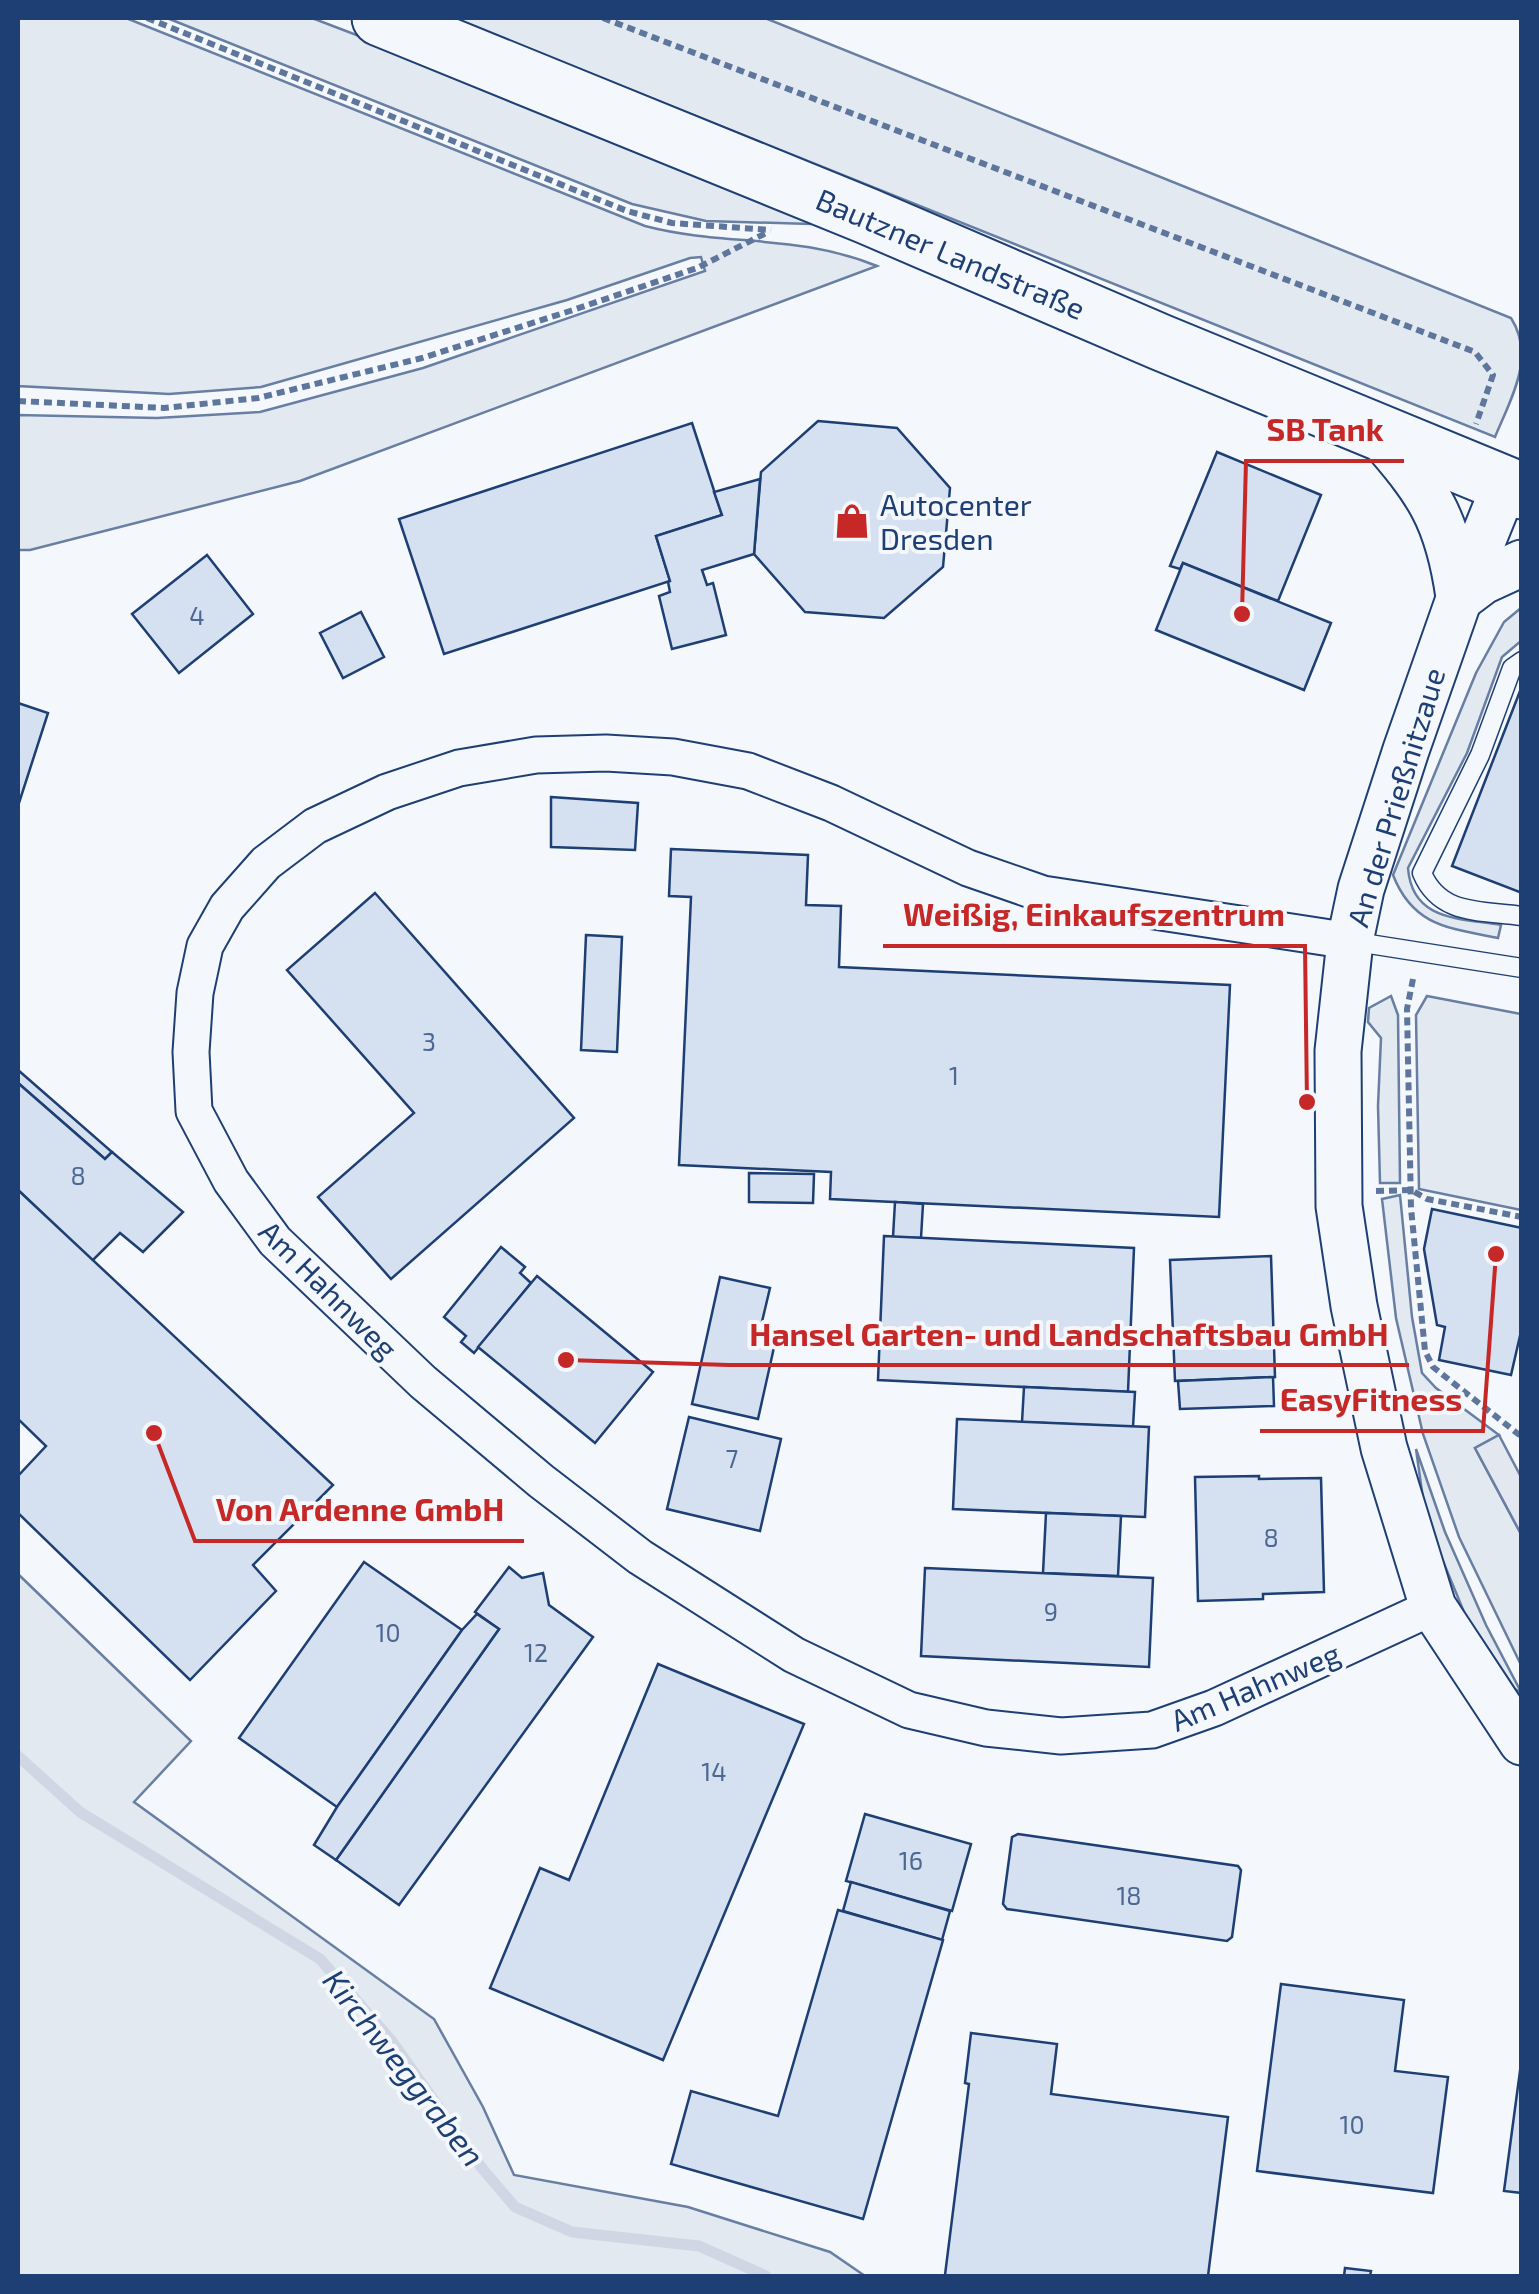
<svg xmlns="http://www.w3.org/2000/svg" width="1539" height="2294" font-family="'Exo 2',sans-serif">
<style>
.green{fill:#e3e9f0;stroke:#687fa3;stroke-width:2.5}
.parking{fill:#e3e8f0;stroke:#687fa3;stroke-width:2.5}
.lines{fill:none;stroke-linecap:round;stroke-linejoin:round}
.stream{stroke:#cfd7e4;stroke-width:11}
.building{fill:#d5e0f0;stroke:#1d3f73;stroke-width:2.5}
.service-casing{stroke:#1d3f73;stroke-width:21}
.minor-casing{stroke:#1d3f73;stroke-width:39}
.tertiary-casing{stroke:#1d3f73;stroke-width:49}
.primary-casing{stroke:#1d3f73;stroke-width:59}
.path{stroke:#5e769c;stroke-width:6;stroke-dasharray:8 5;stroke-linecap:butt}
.service{stroke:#f4f7fb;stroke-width:18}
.minor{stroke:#f4f7fb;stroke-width:35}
.tertiary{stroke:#f4f7fb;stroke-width:45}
.primary{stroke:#f4f7fb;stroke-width:55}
.labels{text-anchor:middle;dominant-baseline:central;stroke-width:8;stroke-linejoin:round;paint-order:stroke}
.number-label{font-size:25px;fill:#4b6792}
.street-label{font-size:30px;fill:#1d3f73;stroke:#f4f7fb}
.poi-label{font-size:30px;fill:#1d3f73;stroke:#f4f7fb;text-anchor:start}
.water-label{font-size:32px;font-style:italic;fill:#1d3f73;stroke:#f4f7fb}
.leader{fill:none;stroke:#c62828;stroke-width:4}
.callout-dot{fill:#c62828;stroke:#f4f7fb;stroke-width:4}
.callout-label{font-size:32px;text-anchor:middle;font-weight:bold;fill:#c62828;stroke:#f4f7fb;stroke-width:8;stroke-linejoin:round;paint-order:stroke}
</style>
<rect width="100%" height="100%" fill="#f4f7fb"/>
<g class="green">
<path d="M 18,18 L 126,18 L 645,226 C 726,247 796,233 877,266 L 300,481 L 30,550 L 18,550 L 18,415 L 157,418 L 260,412 L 423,368 L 705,271 L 701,257 L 690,258 L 567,300 L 261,387 L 169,394 L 18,386 Z"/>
<polygon points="167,18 312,18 506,92 810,221 810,224 706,221 632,204"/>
<path d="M 452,18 L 765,18 L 1511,318 C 1536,357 1511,398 1495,437 Z"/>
<path d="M 1521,608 L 1521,641 L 1502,657 L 1467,753 L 1408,868 C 1412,921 1459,918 1501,925 L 1498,938 C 1448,928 1413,926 1393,875 L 1476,673 L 1504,622 Z"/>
<polygon points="1391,996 1398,1015 1400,1183 1380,1183 1378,1106 1381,1038 1368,1022 1369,1008"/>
<polygon points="1427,996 1521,1014 1521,1210 1419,1189 1416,1015"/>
<polygon points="1400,1195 1412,1317 1422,1373 1436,1388 1499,1435 1475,1448 1521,1534 1521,1665 1459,1537 1423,1434 1396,1318 1382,1199"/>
<polygon points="1416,1449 1445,1532 1486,1625 1521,1692 1500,1683 1464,1612 1426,1520"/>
<polygon points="18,1574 191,1741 134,1802 434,2019 483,2107 514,2175 688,2207 830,2252 865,2276 18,2276"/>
</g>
<polygon class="parking" points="1499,1435 1521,1477 1521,1534 1475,1448"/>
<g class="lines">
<polyline class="stream" points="18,1756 80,1812 320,1959 391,2040 481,2167 515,2207 572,2232 699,2246 766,2276"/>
</g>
<g class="building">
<polygon points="818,421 897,428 950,488 943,567 884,618 805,612 754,554 761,472"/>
<polygon points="692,423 722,515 656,536 670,581 444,654 399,519"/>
<polygon points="1217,452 1321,495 1278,601 1183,563 1180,569 1170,566"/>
<polygon points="760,479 754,554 702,570 707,585 713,583 726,635 672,649 659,596 670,592 668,582 670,581 656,536 722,515 714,492"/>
<polygon points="207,555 253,614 179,673 132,614"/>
<polygon points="1183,563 1331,623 1304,690 1156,630"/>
<polygon points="361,612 384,657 343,678 320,633"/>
<polygon points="1522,686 1522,893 1452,866"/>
<polygon points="18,703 48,713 18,806"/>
<polygon points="551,797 638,803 635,850 551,847"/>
<polygon points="671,849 808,855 806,905 841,906 839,967 1230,985 1219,1217 830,1199 831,1172 679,1165 691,897 669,896"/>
<polygon points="375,893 574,1118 391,1279 318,1197 414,1113 287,970"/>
<polygon points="586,935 622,937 617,1052 581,1050"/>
<polygon points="18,1070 112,1152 105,1159 18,1083"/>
<polygon points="18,1083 105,1159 112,1152 183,1212 143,1252 120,1233 92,1261 18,1190"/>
<polygon points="749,1173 814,1174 813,1203 749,1202"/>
<polygon points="18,1190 333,1485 253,1565 276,1591 190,1680 18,1513 18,1476 46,1446 18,1419"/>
<polygon points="895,1202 923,1204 921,1238 893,1237"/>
<polygon points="1432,1209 1522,1228 1522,1327 1511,1375 1439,1360 1445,1327 1437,1325 1424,1249"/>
<polygon points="884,1236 1134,1248 1128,1392 878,1380"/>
<polygon points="501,1247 525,1267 520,1273 531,1283 474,1353 461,1342 466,1336 444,1317"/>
<polygon points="1271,1256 1275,1377 1175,1381 1170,1260"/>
<polygon points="537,1276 653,1372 595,1443 478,1347"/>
<polygon points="720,1277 770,1288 760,1330 777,1334 758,1419 692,1404"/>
<polygon points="1273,1377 1274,1406 1180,1409 1178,1381"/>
<polygon points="1024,1387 1135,1392 1133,1427 1022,1422"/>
<polygon points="689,1417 781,1439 760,1531 667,1509"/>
<polygon points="957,1419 1149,1427 1145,1517 953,1509"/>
<polygon points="1259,1476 1259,1479 1321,1478 1324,1592 1263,1594 1263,1599 1198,1601 1195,1477"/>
<polygon points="1046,1513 1121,1516 1118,1576 1043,1573"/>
<polygon points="364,1562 462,1630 337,1807 239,1738"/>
<polygon points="509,1567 522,1578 543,1573 549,1605 593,1637 399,1905 336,1860 499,1629 475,1612"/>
<polygon points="925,1568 1153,1578 1149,1667 921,1656"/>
<polygon points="477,1614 499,1629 336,1860 314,1845 337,1807 462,1630"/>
<polygon points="658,1664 804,1724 663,2060 490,1988 540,1868 569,1880"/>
<polygon points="865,1814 971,1844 952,1911 846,1881"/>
<polygon points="1018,1834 1238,1866 1241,1870 1232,1937 1227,1941 1007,1909 1003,1904 1012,1837"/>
<polygon points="851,1882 950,1911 942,1940 843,1911"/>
<polygon points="838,1910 943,1940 863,2219 671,2164 691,2091 778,2116"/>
<polygon points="1281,1984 1404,2000 1395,2071 1448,2077 1433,2193 1257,2171"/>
<polygon points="971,2033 1057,2044 1051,2094 1228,2117 1208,2276 945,2275 969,2084 965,2083"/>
<polygon points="1522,2056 1522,2193 1504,2191"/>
<polygon points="1345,2268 1371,2271 1370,2276 1344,2276"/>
</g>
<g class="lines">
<defs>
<g id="service">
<path d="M 1522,661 L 1512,668 L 1480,755 L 1422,873 C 1440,916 1481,910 1522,916"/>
<polyline points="1350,941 1522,968"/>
</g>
<polyline id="minor" points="1350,941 1043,894 968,868 831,803 748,771 673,757 606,753 536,755 459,768 387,792 315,826 266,863 227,907 205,946 195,993 191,1052 194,1111 231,1181 275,1241 423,1382 541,1481 640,1557 794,1655 909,1710 986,1728 1061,1736 1152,1730 1214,1708 1433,1607"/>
<g id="tertiary">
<path d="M 1376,431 C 1428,490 1448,518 1459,597"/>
<polyline points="1505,485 1459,599 1406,750 1361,889 1350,941 1338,1051 1339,1206 1354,1306 1384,1448 1433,1607 1522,1742"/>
<polyline points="1459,599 1483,581 1522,563"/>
</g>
<polyline id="primary" points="380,18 867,216 1160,342 1522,491"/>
</defs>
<use href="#service" class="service-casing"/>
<use href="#minor" class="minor-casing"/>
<use href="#tertiary" class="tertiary-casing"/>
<use href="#primary" class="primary-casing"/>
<g class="path">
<polyline points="147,18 627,211 672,223 771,230"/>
<polyline points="603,18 1475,352 1493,375 1476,424"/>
<polyline points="18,401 164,408 258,398 422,358 570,311 697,268 768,232"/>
<polyline points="1413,979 1407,1009 1411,1208 1425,1351 1433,1367 1522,1437"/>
<polyline points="1376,1191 1411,1190 1427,1199 1522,1217"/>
</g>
<use href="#service" class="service"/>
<use href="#minor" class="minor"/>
<use href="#tertiary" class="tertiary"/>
<use href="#primary" class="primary"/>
</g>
<defs>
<symbol id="shop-bare" viewBox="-9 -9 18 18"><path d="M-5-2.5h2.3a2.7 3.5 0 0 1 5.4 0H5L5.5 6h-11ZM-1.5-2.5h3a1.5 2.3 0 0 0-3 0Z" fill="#c62828" stroke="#f4f7fb" stroke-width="2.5" paint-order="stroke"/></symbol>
</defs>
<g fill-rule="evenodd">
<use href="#shop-bare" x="827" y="496" width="50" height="50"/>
</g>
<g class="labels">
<g class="number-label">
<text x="197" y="615">4</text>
<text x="429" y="1041">3</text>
<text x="954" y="1075">1</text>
<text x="78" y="1175">8</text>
<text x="732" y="1458">7</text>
<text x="1271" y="1537">8</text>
<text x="1051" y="1611">9</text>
<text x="388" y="1632">10</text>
<text x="536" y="1652">12</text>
<text x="714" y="1771">14</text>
<text x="911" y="1860">16</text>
<text x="1129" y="1895">18</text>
<text x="1352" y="2124">10</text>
</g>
<g class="street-label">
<text transform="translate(951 253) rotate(23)">Bautzner Landstraße</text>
<text transform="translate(1395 797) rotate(-73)">An der Prießnitzaue</text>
<text transform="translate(329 1289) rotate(45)">Am Hahnweg</text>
<text transform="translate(1255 1686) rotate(-23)">Am Hahnweg</text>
</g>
<g class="poi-label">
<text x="880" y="504">Autocenter<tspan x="880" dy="34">Dresden</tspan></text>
</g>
<g class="water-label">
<text transform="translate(405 2067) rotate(52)">Kirchweggraben</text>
</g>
</g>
<path class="leader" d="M1242 614L1246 461H1404M1307 1102L1305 946H883M566 1360L729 1365H1409M1496 1254L1483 1431H1260M154 1433L195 1541H524"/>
<g class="callout-dot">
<circle cx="1242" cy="614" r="10"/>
<circle cx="1307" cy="1102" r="10"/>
<circle cx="566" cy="1360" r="10"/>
<circle cx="1496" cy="1254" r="10"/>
<circle cx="154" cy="1433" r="10"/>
</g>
<g class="callout-label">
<text x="1325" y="441">SB Tank</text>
<text x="1094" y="926">Weißig, Einkaufszentrum</text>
<text x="1069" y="1346">Hansel Garten- und Landschaftsbau GmbH</text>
<text x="1371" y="1411">EasyFitness</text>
<text x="360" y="1521">Von Ardenne GmbH</text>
</g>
<rect width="1539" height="2294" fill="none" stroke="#1d3f73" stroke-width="40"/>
</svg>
